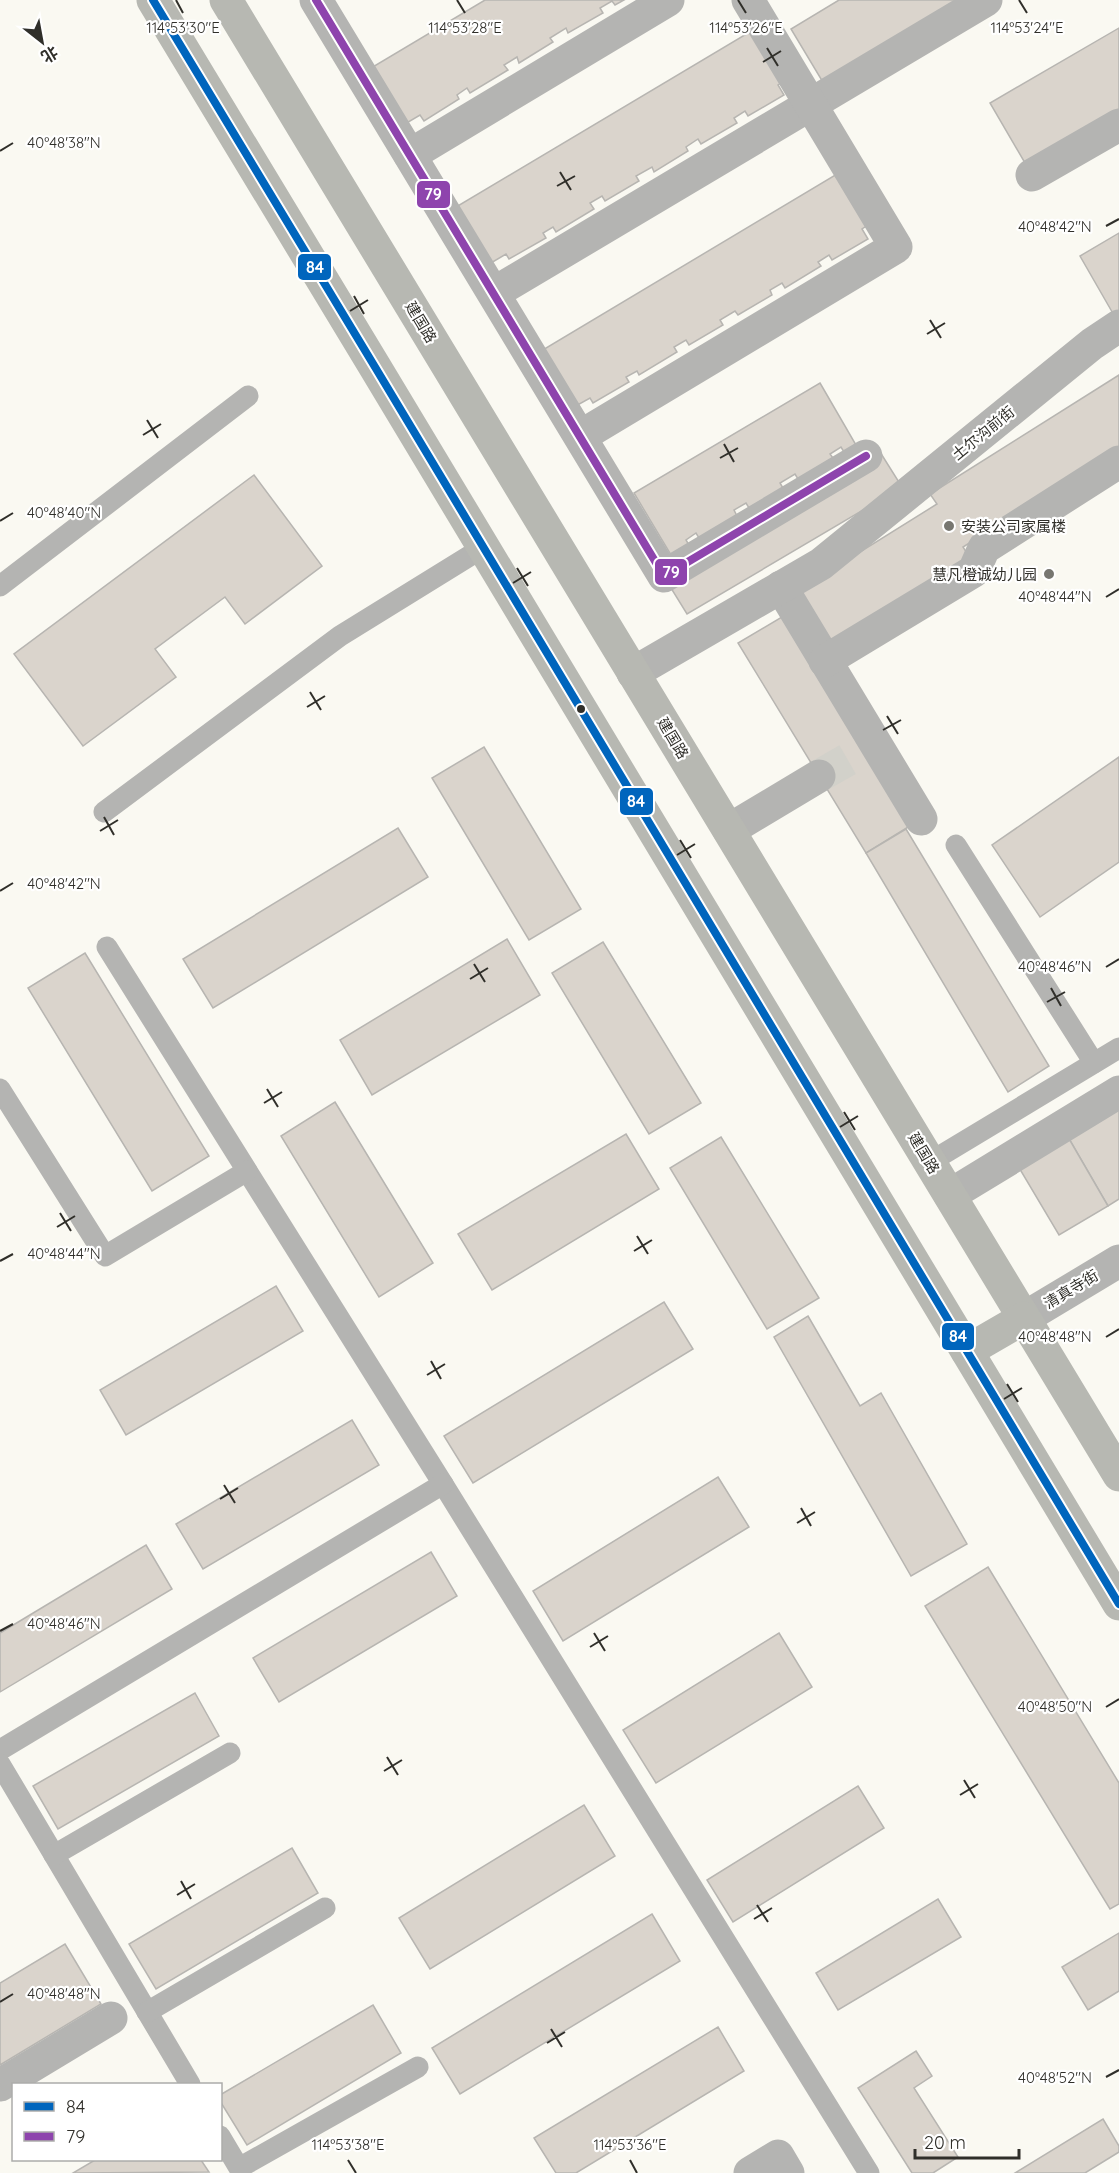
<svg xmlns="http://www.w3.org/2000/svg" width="1119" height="2173" font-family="Quicksand,'Noto Sans SC',sans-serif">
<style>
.building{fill:#dad4cc;stroke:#b7b5b1;stroke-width:1.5}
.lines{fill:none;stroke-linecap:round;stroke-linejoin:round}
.minor-tunnel{stroke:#d2d1ca;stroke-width:33;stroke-dasharray:33 16;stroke-linecap:butt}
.service{stroke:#b4b4b2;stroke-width:21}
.minor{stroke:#b4b4b2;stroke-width:33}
.tertiary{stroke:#b4b4b2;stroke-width:33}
.primary{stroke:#b7b8b2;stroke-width:33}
.bus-1-casing{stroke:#fff;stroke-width:12}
.bus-2-casing{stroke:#fff;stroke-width:12}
.bus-1{stroke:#0065bd;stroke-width:8}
.bus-2{stroke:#8e44ad;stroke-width:8}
.ticks{fill:none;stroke:#302f2a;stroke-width:2}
.poi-dot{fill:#777670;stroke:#fff;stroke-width:2}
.bus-dot{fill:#302f2a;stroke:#fff;stroke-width:2}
.labels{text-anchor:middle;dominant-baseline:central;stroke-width:4.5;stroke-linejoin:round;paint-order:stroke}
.street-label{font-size:15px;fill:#302f2a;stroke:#fff}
.poi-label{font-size:15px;fill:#302f2a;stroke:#fff;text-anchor:start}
.ticks-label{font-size:15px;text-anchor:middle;fill:#302f2a;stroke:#fff;stroke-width:4.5;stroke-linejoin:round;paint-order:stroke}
.line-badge{stroke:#fff;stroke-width:2}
.badge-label{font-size:16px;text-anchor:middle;font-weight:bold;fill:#fff}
</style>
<rect width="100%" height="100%" fill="#faf9f2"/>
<g class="building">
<polygon points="485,0 624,0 615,5 612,1 600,8 603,13 568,33 566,28 550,38 553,42 519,63 517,57 504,65 508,70 470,93 467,88 457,95 459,99 424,121 420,115 405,124 371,68"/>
<polygon points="839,0 962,0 824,84 791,29"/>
<polygon points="1119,28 1119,109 1025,163 990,103"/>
<polygon points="753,30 784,81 778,85 784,95 748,116 745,111 734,118 737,123 701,144 698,139 686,147 688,151 654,172 652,167 636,176 639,181 605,201 602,196 590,203 594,209 556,232 553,227 543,233 546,238 509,259 506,254 491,263 456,207"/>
<polygon points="837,174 868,225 862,229 868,239 832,260 829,255 818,262 821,266 785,288 782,283 770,290 772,295 738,315 735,311 720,320 723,325 689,345 686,340 674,347 677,352 639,375 637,371 626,377 629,382 593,403 590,398 574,407 541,351"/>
<polygon points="1119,233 1119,314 1115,317 1080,256"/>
<polygon points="1119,375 1119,448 963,547 970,558 824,648 791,595 937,504 930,494"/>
<polygon points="820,383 856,445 844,452 841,447 830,454 833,458 798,479 795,474 780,483 783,488 749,508 746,503 734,510 737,516 699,538 696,533 686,540 689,545 671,555 634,493"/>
<polygon points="880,452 902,487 687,614 666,580"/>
<polygon points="254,475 322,566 245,624 225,597 155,649 176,677 83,746 14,654"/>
<polygon points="792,611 918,821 866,853 738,643"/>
<polygon points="484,747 581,909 529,940 432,778"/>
<polygon points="1119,757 1119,862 1040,917 992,845"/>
<polygon points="398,828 428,877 213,1008 183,959"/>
<polygon points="906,829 1049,1066 1008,1092 866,853"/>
<polygon points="507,939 540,995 372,1095 340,1040"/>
<polygon points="603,942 701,1103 649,1134 552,973"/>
<polygon points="85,953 209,1156 152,1191 28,988"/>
<polygon points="335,1102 433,1263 379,1297 281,1136"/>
<polygon points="1119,1107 1119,1199 1108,1206 1068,1137"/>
<polygon points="626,1134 659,1189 492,1290 458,1234"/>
<polygon points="721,1137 819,1298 767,1329 670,1168"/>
<polygon points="1068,1137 1108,1206 1059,1235 1018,1166"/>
<polygon points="276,1286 303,1331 126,1435 100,1390"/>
<polygon points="664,1302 693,1349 473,1483 444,1436"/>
<polygon points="808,1316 860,1406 881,1393 967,1544 911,1576 774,1337"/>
<polygon points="352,1420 379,1465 203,1569 176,1524"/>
<polygon points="718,1477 749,1527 563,1641 533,1591"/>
<polygon points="146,1545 172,1589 0,1692 0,1633"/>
<polygon points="431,1552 457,1596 279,1702 253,1658"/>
<polygon points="988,1567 1119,1783 1119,1904 1110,1909 925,1606"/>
<polygon points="779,1633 812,1687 656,1783 623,1730"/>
<polygon points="195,1693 219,1736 58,1829 33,1786"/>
<polygon points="858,1786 884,1828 733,1922 707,1880"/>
<polygon points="584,1805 615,1856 430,1969 399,1918"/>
<polygon points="292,1848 318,1893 156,1989 129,1944"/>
<polygon points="938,1899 961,1937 838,2010 816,1973"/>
<polygon points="652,1914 680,1961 460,2094 432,2048"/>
<polygon points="1119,1933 1119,1991 1088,2010 1062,1967"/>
<polygon points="65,1944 101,2004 0,2065 0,1983"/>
<polygon points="373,2005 401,2053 247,2145 220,2101 220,2095"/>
<polygon points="718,2027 744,2071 576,2173 556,2173 534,2138"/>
<polygon points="916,2051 932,2076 914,2088 958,2157 933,2173 912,2173 858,2088"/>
<polygon points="1103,2119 1119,2146 1119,2152 1085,2173 1015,2173"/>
<polygon points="95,2160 201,2160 209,2172 73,2173"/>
</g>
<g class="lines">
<polyline class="minor-tunnel" points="819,776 873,745"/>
<g class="service">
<polyline points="0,586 248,396"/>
<polyline points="104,812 340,636 484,547"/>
<polyline points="956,845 1094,1063"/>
<polyline points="107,947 443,1484 869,2173"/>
<polyline points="0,1089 105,1256 247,1171"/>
<polyline points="930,1162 1119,1048"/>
<polyline points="0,1750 443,1484"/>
<polyline points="0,1764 190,2084"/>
<polyline points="54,1855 230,1753"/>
<polyline points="147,2012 325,1908"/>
<polyline points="220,2136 239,2168 418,2067"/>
</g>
<g class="minor">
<polyline points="316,0 664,576 866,456"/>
<polyline points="410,155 668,0"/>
<polyline points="1032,175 1119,125"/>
<polyline points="494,293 986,0"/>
<polyline points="581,436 896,247 748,0"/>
<polyline points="781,587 921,819"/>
<polyline points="825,661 974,571 984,548 1119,462"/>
<polyline points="633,673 821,564 1092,344 1119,326"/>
<polyline points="729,830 819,776"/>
<polyline points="950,1195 1119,1092"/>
<polyline points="0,2085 111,2018"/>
<polyline points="750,2173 778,2156 788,2173"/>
</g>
<polyline class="tertiary" points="1024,1318 1119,1261"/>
<g class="primary">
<polyline points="153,0 375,367 1119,1604"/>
<polyline points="226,0 1119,1475"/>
<polyline points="967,1351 1024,1318"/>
</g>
<defs>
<polyline id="bus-1" points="153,0 375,367 1119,1604"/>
<polyline id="bus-2" points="316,0 664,576 866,456"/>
</defs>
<use href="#bus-1" class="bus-1-casing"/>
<use href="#bus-2" class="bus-2-casing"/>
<use href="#bus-1" class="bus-1"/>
<use href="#bus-2" class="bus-2"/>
</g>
<path class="ticks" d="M 176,0 L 183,13M 457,0 L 465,13M 738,0 L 746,13M 1019,0 L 1027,13M 767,48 L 778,66M 763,62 L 781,51M 0,151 L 13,143M 560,172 L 571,190M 557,186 L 575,176M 1106,226 L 1119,219M 354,296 L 364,314M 350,311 L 368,300M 930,320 L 941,338M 927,334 L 945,323M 147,420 L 158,438M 143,435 L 161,424M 724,444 L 734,462M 720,458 L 738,448M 0,521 L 13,513M 517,568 L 528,586M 513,583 L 531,572M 1106,597 L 1119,589M 310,692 L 321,710M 307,707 L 325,696M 887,716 L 898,734M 883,730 L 901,720M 104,817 L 114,835M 100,831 L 118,820M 680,840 L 691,858M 677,855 L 695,844M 0,891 L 13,883M 474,964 L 485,982M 1106,967 L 1119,959M 470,979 L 488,968M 1051,988 L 1061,1006M 1047,1002 L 1065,992M 267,1089 L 278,1107M 264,1103 L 282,1092M 844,1112 L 855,1130M 840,1127 L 858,1116M 60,1213 L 71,1231M 57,1227 L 75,1216M 637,1236 L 648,1254M 634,1251 L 652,1240M 0,1261 L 13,1254M 1106,1337 L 1119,1329M 431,1361 L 441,1379M 427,1375 L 445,1364M 1007,1384 L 1018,1402M 1004,1399 L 1022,1388M 224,1485 L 235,1503M 220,1499 L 238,1488M 801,1508 L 811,1526M 797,1523 L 815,1512M 0,1631 L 13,1624M 594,1633 L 605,1651M 590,1647 L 608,1636M 1106,1707 L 1119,1699M 387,1757 L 398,1775M 384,1771 L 402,1760M 964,1780 L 975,1798M 960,1795 L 978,1784M 181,1881 L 191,1899M 177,1895 L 195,1884M 757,1905 L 768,1922M 754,1919 L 772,1908M 0,2002 L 13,1994M 551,2029 L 562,2047M 547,2043 L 565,2032M 1106,2077 L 1119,2070M 348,2160 L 356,2173M 630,2160 L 637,2173"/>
<g class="poi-dot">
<circle cx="949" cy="526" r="6"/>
<circle cx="1049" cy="574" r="6"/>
</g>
<circle class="bus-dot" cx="581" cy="709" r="5"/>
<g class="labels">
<g class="street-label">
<text transform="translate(421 322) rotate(59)">建国路</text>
<text transform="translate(983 433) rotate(-39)">土尔沟前街</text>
<text transform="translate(673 738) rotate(59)">建国路</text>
<text transform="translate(924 1153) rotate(59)">建国路</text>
<text transform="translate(1071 1289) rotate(-31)">清真寺街</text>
</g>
<g class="poi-label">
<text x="961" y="526">安装公司家属楼</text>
<text x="1037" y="574" text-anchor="end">慧凡橙诚幼儿园</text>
</g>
</g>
<g class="ticks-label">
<text x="183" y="33">114°53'30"E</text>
<text x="465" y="33">114°53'28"E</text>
<text x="746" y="33">114°53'26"E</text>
<text x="1027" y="33">114°53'24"E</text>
<text x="64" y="148">40°48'38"N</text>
<text x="1055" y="232">40°48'42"N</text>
<text x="64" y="518">40°48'40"N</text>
<text x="1055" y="602">40°48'44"N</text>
<text x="64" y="889">40°48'42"N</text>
<text x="1055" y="972">40°48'46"N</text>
<text x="64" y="1259">40°48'44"N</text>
<text x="1055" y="1342">40°48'48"N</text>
<text x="64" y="1629">40°48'46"N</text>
<text x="1055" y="1712">40°48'50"N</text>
<text x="64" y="1999">40°48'48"N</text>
<text x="1055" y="2083">40°48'52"N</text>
<text x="348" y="2150">114°53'38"E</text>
<text x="630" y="2150">114°53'36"E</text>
</g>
<g class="line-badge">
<rect x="416" y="180" width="35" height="29" rx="6" fill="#8e44ad"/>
<rect x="297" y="253" width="35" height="28" rx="6" fill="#0065bd"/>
<rect x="654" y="558" width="34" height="28" rx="6" fill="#8e44ad"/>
<rect x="619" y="787" width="35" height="29" rx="6" fill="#0065bd"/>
<rect x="941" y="1322" width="34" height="29" rx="6" fill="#0065bd"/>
</g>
<g class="badge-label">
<text x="433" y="200">79</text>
<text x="315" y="273">84</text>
<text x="671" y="578">79</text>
<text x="636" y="807">84</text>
<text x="958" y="1342">84</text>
</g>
<rect x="12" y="2083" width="210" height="78" fill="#ffffff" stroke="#acacaa" stroke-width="1.5"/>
<rect x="24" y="2102" width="30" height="9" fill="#0065bd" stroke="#acacaa" stroke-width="1.5"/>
<text x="66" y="2113" font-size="18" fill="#302f2a">84</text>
<rect x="24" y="2132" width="30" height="9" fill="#8e44ad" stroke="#acacaa" stroke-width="1.5"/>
<text x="66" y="2143" font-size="18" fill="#302f2a">79</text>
<g transform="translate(42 42) rotate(149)" stroke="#ffffff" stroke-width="4.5" paint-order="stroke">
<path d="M0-4.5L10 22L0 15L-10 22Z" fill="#302f2a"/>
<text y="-9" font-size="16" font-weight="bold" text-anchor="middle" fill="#302f2a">北</text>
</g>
<path d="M915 2149v9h104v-9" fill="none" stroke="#302f2a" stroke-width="3"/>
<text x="924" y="2149" font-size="18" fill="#302f2a" stroke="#ffffff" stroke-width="4.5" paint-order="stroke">20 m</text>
</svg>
